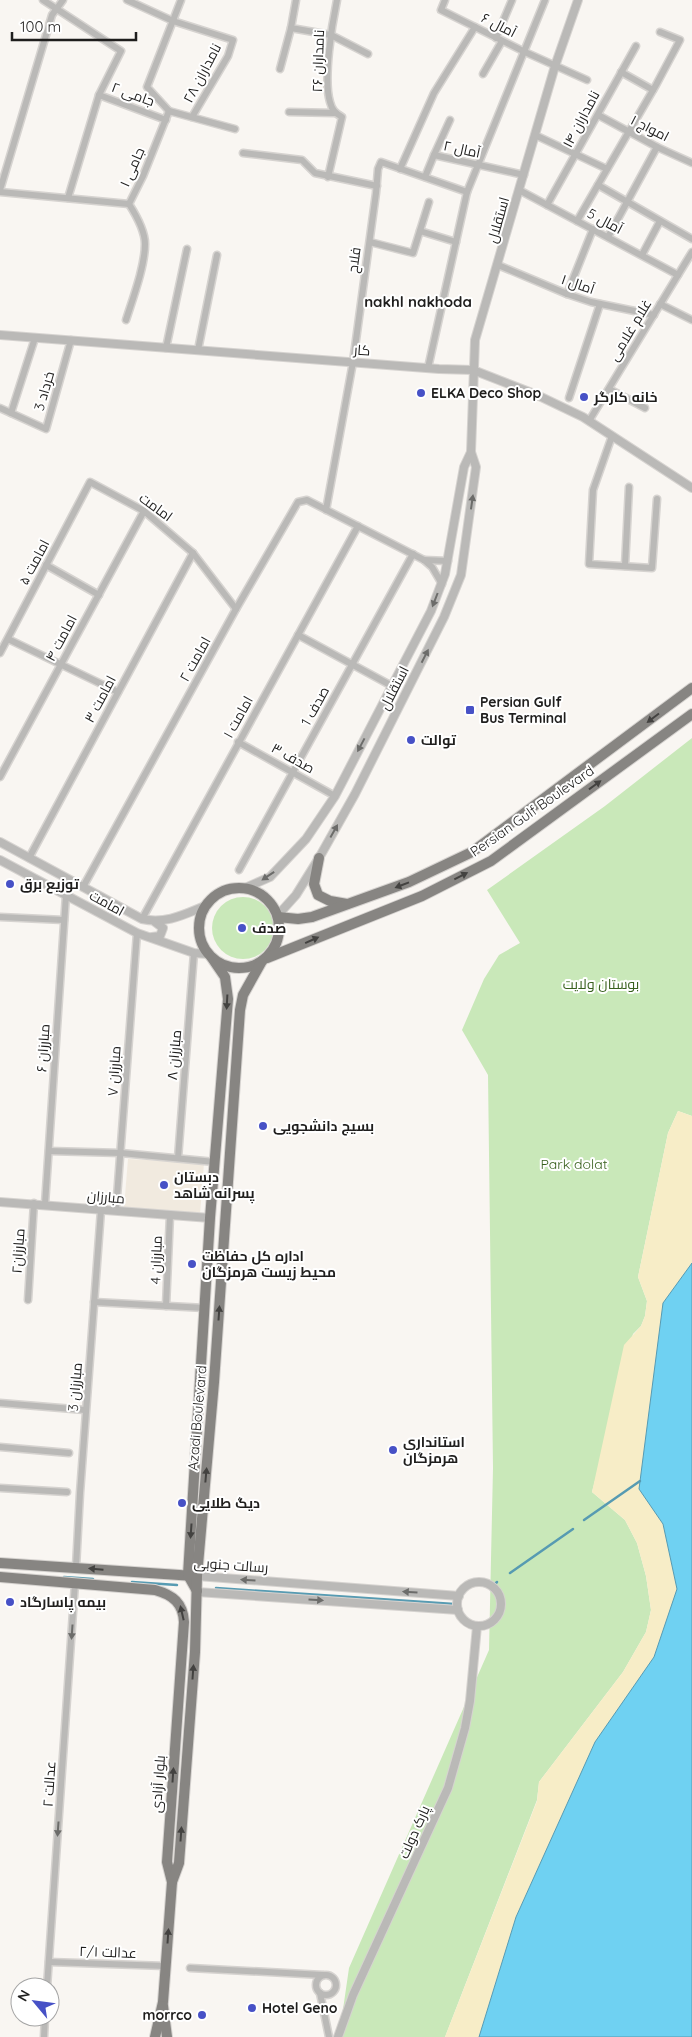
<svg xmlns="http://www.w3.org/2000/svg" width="692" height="2037" font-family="Quicksand,Cairo,sans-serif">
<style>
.built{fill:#f1eadf}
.green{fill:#c9e8b9}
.sand{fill:#f7edc7}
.water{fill:#6fd1f2;stroke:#579bb2}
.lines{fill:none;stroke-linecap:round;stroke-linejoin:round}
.stream{stroke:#579bb2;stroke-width:2.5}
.minor-casing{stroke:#d6d3d0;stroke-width:9}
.tertiary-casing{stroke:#d6d3d0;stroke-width:10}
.primary-casing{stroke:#d6d3d0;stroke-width:12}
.minor{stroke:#bab9b7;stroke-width:6}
.tertiary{stroke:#bab9b7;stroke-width:8}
.primary{stroke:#878582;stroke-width:10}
.oneway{fill:#6c6c6a}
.oneway2{fill:#434240}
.poi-dot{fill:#4751c6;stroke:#fff;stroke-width:2}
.labels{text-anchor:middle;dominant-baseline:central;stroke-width:4;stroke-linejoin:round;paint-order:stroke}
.street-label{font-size:14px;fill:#1f1e1d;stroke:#fff}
.poi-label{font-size:14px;font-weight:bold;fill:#1f1e1d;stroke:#fff;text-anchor:start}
.park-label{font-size:14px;fill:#38601d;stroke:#fff}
.neighbourhood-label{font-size:15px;font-weight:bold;fill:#1f1e1d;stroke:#fff}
</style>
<rect width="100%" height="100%" fill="#f9f6f2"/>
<polygon class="built" points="128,1159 204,1163 200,1214 124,1208"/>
<g class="green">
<polygon points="692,738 692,1116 678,1111 668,1133 638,1277 647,1301 645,1316 641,1326 633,1334 592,1492 625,1520 637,1543 646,1576 651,1610 646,1632 623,1672 539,1782 537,1800 445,2037 339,2037 349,1968 489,1650 493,1468 488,1075 462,1030 484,979 499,955 520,943 487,890 605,806"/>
<circle cx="243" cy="928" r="31"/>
</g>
<polygon class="sand" points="678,1111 692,1116 692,1263 663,1303 639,1489 663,1524 677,1589 654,1657 595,1742 516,1917 479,2037 445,2037 537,1801 539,1782 623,1672 646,1632 651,1610 646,1576 637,1543 625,1520 592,1492 624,1345 641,1326 645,1316 647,1301 638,1277 668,1133"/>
<polygon class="water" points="692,1263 692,2037 479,2037 516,1917 595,1742 654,1657 677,1589 663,1524 639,1489 663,1303"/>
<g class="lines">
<g class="stream">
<polyline points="584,1520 640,1481"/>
<polyline points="510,1573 573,1529"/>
<polyline points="64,1577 93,1579"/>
<polyline points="132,1582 177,1585"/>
<polyline points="495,1584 497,1582"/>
<polyline points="216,1588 454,1604"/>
</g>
<defs>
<g id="minor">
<polyline points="43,0 121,51 99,95 166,120"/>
<polyline points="127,0 173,21 233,40 228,56 192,117"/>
<polyline points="296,0 291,28 331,35 368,54"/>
<polyline points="445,0 441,10 525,52 587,80"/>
<polyline points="496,38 512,0"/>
<polyline points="280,69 291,28"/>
<polyline points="621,72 653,90"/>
<polyline points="483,74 502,41"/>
<polyline points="169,111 147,87 181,0"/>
<polyline points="289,112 334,113"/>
<polyline points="598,115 657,147 692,163"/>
<polyline points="450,120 434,155 524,175"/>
<polyline points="535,135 607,169"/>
<polyline points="243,153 302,160 315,173 377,186"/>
<polyline points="400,169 434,93 475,27"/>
<path d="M 328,177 L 342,117 C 335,113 332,110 330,102 C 323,79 332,24 337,0"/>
<polyline points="425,177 434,155"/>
<polyline points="598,185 692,239"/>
<polyline points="0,190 52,15 63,0"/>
<polyline points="519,190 678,275"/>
<polyline points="0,192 129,204 143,176 169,111 235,129"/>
<polyline points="68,198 99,95"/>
<polyline points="547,205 636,46"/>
<polyline points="577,221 656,85 680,40 660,32"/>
<polyline points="420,231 456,242"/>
<polyline points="608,237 657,147"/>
<polyline points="370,242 413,253 429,202"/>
<polyline points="642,255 660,221"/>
<polyline points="498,265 567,294 591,302 654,315"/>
<polyline points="567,294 593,229"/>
<polyline points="660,304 692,320"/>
<path d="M 126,320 C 133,298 145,266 145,244 C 145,230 136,215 129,204"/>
<polyline points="166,348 187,249"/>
<polyline points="198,350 217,255"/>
<polyline points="428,368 467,192 545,0"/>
<polyline points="609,389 645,408"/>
<polyline points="569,398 600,304"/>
<polyline points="0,408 46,429 71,340"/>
<polyline points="11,413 35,338"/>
<polyline points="589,421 692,252"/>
<polyline points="612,436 593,490 589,564 652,568 657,499"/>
<polyline points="326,510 353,362 376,193 378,169 381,162 467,192"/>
<polyline points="424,560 448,561"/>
<polyline points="46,565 99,595"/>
<polyline points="625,566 629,487"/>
<polyline points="298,635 392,686"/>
<polyline points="8,639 118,692"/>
<polyline points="0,653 90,482 144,511 193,553 236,609"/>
<polyline points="238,742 335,796"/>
<polyline points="0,777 144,511"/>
<polyline points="29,858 193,553"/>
<polyline points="239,870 413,554"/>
<polyline points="83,887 236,609 298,502 307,500 424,560 432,567 442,584"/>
<polyline points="0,917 64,920"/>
<polyline points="142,919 358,526"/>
<polyline points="49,1151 121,1153 215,1162"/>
<polyline points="178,1158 194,953"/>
<polyline points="45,1204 66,895"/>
<polyline points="116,1210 137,933"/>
<polyline points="28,1300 34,1203"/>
<polyline points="94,1302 205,1308"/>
<polyline points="166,1306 170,1215"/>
<polyline points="0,1403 85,1410"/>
<polyline points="0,1447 69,1453"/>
<polyline points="0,1488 67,1492"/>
<polyline points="76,1567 80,1493 101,1210"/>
<polyline points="49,1962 166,1966"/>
<polyline points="190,1968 323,1975"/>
<circle cx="326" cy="1985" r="10"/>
<polyline points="47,1987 75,1583"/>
<polyline points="320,1993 329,2037"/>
<polyline points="44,2037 45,2017"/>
</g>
<g id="tertiary">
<polyline points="0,335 439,369 473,370 537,395 583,417 692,488"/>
<path d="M 0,842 L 142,919 C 166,924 183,915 205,906"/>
<polyline points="0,860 137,933 194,953 208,954"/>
<polyline points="245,888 270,877 306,839 335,796 392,686 431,611 445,574 464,467 471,452"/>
<polyline points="278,915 296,895 319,858 355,794 444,617 461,575 476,467 471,452 475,340 555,66 578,0"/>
<polyline points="152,937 160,936 163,928 155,922"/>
<polyline points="0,1202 210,1218"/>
<polyline points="197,1576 459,1596"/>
<circle cx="479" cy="1604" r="22"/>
<polyline points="197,1592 458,1610"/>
<polyline points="338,2037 353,1995 448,1788 465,1728 470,1701 477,1626"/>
</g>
<g id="primary">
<polyline points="319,858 314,884 318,895 330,901 347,904"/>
<circle cx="239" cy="928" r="40"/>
<polyline points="278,917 298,919 312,917 409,882 472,852 692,688"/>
<polyline points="267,958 422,896 491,861 692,714"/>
<polyline points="0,1563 194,1576"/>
<path d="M 0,1577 L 155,1590 C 173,1595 183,1603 184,1622 L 167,1862 L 172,1882 L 163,2002 L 155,2037"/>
<polyline points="197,1591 188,1575 210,1218 228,999 225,977 212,958"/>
<polyline points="172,1882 179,1863 195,1652 197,1576 214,1382 240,1010 243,995 262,961"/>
<polyline points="163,2006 167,2037"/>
</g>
</defs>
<use href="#minor" class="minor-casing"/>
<use href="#tertiary" class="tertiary-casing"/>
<use href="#primary" class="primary-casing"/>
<use href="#minor" class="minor"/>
<use href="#tertiary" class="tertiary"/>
<use href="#primary" class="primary"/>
</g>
<defs><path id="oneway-solid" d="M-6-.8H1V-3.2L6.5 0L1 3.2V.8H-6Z" transform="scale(1.25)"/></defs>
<g class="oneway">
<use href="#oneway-solid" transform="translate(472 502) rotate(-82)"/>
<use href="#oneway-solid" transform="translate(435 600) rotate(111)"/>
<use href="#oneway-solid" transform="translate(425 656) rotate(-63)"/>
<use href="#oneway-solid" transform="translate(361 745) rotate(118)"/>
<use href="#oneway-solid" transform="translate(334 831) rotate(-61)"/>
<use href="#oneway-solid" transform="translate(268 876) rotate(146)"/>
<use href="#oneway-solid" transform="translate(248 1580) rotate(-176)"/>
<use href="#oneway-solid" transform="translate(410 1592) rotate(-176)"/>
<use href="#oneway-solid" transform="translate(316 1600) rotate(4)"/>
<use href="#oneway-solid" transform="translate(72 1632) rotate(94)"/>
<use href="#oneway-solid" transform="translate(58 1829) rotate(94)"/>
</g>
<g class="oneway2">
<use href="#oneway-solid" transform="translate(653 718) rotate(143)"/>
<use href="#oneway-solid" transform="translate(595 785) rotate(-36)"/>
<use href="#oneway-solid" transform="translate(461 876) rotate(-27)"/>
<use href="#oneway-solid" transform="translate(402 885) rotate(159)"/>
<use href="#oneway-solid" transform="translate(312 940) rotate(-24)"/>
<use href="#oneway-solid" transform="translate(227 1002) rotate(93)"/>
<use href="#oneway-solid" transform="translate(219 1313) rotate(-86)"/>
<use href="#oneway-solid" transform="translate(206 1475) rotate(-85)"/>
<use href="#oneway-solid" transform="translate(191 1531) rotate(94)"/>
<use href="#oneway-solid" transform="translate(96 1569) rotate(-175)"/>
<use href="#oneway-solid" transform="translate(182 1613) rotate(-103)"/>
<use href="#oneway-solid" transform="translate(193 1672) rotate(-86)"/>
<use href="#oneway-solid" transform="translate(173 1775) rotate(-86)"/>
<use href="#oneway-solid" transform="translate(181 1834) rotate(-86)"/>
<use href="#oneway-solid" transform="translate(168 1936) rotate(-86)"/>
</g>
<g class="poi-dot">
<circle cx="421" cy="393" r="5"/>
<circle cx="584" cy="397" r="5"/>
<rect x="465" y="705" width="10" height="10" rx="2.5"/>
<circle cx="411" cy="740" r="5"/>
<circle cx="10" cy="884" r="5"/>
<circle cx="242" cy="928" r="5"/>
<circle cx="263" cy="1126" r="5"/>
<circle cx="164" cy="1185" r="5"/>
<circle cx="192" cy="1264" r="5"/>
<circle cx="393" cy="1450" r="5"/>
<circle cx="182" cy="1503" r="5"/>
<circle cx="10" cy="1602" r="5"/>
<circle cx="252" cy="2008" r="5"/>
<circle cx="202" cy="2015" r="5"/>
</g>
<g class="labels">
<g class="street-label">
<text transform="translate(499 25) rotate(27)">آمال ۶</text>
<text transform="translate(318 61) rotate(-88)">نامداران ۲۶</text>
<text transform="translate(202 73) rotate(-62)">نامداران ۲۸</text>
<text transform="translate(133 94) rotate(20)">جامی ۲</text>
<text transform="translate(581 119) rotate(-62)">نامداران ۱۴</text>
<text transform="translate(650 128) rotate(27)">امواج ۱</text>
<text transform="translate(462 149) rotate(12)">آمال ۲</text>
<text transform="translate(132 167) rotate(-66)">جامی ۱</text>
<text transform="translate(498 220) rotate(-74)">استقلال</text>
<text transform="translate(605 221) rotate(28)">آمال 5</text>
<text transform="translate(354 260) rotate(-82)">فلاح</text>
<text transform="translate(578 284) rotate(19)">آمال ۱</text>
<text transform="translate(630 330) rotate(-59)">غلام غلامی</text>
<text transform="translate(362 350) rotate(4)">کار</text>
<text transform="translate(44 391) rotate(-74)">خرداد 3</text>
<text transform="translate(156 507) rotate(36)">امامت</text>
<text transform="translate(34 562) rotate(-62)">امامت ۵</text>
<text transform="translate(61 638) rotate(-62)">امامت ۴</text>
<text transform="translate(195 659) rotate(-61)">امامت ۲</text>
<text transform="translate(394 688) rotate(-63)">استقلال</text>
<text transform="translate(100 699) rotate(-62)">امامت ۳</text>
<text transform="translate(315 706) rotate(-61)">صدف 1</text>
<text transform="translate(238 717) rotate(-61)">امامت ۱</text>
<text transform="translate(293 758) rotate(29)">صدف ۳</text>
<text transform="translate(532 811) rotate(-35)">Persian Gulf Boulevard</text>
<text transform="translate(107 903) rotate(29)">امامت</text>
<text transform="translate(43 1048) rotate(-86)">مبارزان ۶</text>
<text transform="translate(174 1055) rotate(-85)">مبارزان ۸</text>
<text transform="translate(114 1071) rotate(-86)">مبارزان ۷</text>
<text transform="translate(106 1197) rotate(5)">مبارزان</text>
<text transform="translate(18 1251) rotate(-86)">مبارزان۲</text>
<text transform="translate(156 1260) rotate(-88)">مبارزان 4</text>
<text transform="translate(75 1387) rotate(-85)">مبارزان 3</text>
<text transform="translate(197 1418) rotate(-85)">Azadi Boulevard</text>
<text transform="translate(231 1565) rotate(4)">رسالت جنوبی</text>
<text transform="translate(49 1784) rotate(-86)">عدالت ۲</text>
<text transform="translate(158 1784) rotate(-86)">بلوار آزادی</text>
<text transform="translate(414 1832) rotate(-66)">پارک دولت</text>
<text transform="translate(108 1952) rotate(2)">عدالت ۲/۱</text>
</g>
<g class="poi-label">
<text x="431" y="393">ELKA Deco Shop</text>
<text x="594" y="397">خانه کارگر</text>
<text x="480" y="702">Persian Gulf<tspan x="480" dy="16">Bus Terminal</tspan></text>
<text x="421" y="740">توالت</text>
<text x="20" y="884">توزیع برق</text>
<text x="252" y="928">صدف</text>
<text x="273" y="1126">بسیج دانشجویی</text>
<text x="174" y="1177">دبستان<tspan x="174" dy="16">پسرانه شاهد</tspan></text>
<text x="202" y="1256">اداره کل حفاظت<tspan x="202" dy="16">محیط زیست هرمزگان</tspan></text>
<text x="403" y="1442">استانداری<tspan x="403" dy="16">هرمزگان</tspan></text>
<text x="192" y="1503">دیگ طلایی</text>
<text x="20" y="1602">بیمه پاسارگاد</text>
<text x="262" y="2008">Hotel Geno</text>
<text x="192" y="2015" text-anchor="end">morrco</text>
</g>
<g class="park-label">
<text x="601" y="984">بوستان ولایت</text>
<text x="574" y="1164">Park dolat</text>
</g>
<g class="neighbourhood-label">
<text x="418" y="301">nakhl nakhoda</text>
</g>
</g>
<g transform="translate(35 2002) rotate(299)"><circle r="24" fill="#ffffff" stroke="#a5a5a5"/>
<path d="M0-4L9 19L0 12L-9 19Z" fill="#4751c6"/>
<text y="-8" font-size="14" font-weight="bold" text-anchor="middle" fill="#1f1e1d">N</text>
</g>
<path d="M12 32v8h124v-8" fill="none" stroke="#1f1e1d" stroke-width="2.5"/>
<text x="20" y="32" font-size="15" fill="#1f1e1d" stroke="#ffffff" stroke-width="4" paint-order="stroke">100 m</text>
</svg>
